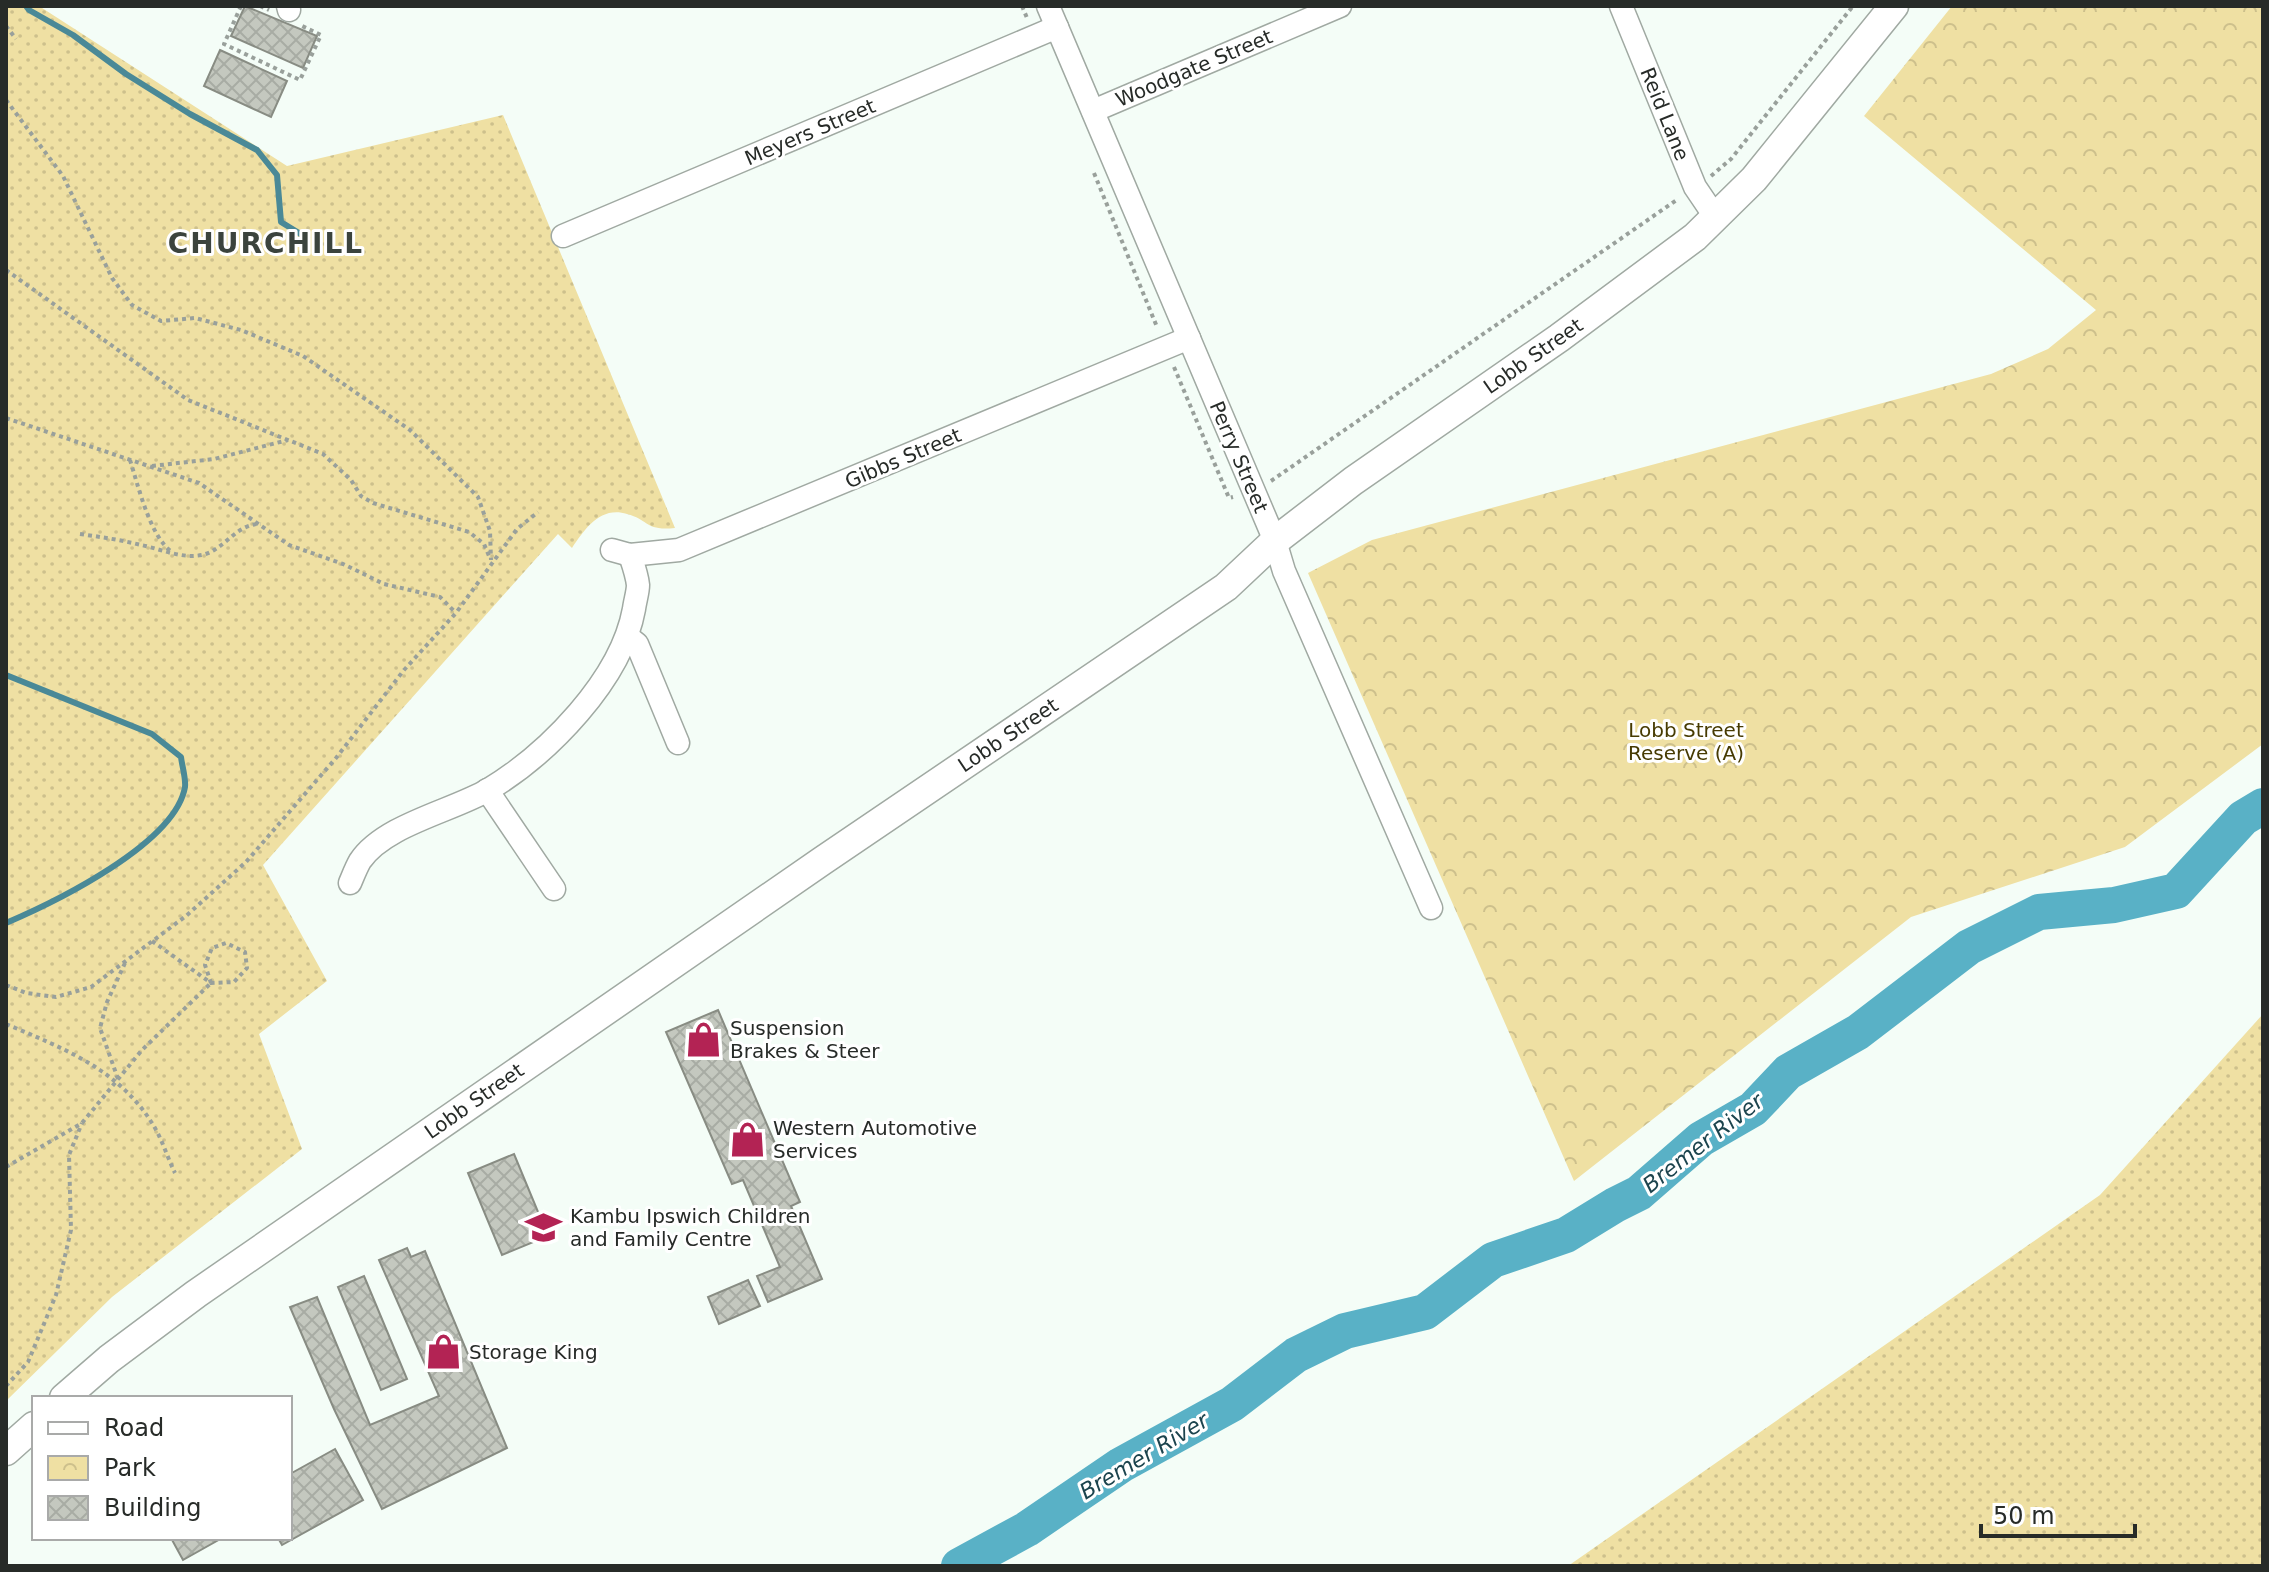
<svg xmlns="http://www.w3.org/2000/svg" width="2269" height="1572" font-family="'DejaVu Sans',sans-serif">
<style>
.grass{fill:url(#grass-dots)}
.park{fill:url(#park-crowns)}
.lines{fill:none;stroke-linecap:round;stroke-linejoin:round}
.stream{stroke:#4a8997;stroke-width:6}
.river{stroke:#59b1c6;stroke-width:36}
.building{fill:url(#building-cross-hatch);stroke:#888c83;stroke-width:2}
.minor-casing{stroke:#a0a9a2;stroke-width:25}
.major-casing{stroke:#a0a9a2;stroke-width:31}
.path{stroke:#99a09b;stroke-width:4;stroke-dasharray:4 4;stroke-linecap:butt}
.minor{stroke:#fff;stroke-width:22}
.major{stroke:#fff;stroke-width:28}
.labels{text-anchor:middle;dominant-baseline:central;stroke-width:6;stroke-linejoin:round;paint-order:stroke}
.street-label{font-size:20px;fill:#272b28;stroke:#fff}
.park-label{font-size:20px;fill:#473b02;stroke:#fff}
.poi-label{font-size:20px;fill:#272b28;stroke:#fff;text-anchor:start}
.water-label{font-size:22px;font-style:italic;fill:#1c444e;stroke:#fff}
.district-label{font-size:28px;font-weight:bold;letter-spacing:2px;fill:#3b433d;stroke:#fff}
</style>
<defs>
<pattern id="grass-dots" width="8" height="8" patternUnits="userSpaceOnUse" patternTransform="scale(2)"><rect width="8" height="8" fill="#efe0a3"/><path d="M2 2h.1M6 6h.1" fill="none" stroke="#cdc08c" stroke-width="1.8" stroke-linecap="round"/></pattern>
<pattern id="park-crowns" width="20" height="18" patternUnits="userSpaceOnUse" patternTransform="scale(2)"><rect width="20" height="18" fill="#efe0a3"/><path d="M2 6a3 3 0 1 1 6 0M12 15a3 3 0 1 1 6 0" fill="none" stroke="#cdc08c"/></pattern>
<pattern id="building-cross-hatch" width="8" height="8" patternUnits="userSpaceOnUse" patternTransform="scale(2)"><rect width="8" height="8" fill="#c4c8bf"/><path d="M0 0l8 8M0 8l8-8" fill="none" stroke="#a8aca4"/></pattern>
</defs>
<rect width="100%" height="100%" fill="#f4fdf7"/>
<g class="grass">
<path d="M 6,6 L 39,6 L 287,166 L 503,115 L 675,528 C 644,531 650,520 627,514 C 600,506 585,529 572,548 L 558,534 L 263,865 L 327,981 L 259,1034 L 302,1149 L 112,1297 L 6,1401 Z"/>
<polygon points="2263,1014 2263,1566 1568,1566 2100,1195"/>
</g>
<polygon class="park" points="1952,6 2263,6 2263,744 2125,847 1911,917 1574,1181 1308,573 1372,540 1991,374 2048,349 2096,310 1864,116"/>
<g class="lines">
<g class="stream">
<polyline points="26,6 29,10 73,35 126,74 190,114 257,150 277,175 281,222 307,238"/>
<path d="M 6,675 L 152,734 L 181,757 C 182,766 186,778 185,787 C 175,844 55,902 6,923"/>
</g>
<polyline class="river" points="959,1566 1027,1529 1121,1465 1232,1404 1296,1355 1345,1331 1425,1312 1493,1260 1566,1235 1615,1205 1639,1193 1701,1139 1753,1109 1788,1072 1858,1032 1969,947 2039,912 2114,905 2176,891 2243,818 2263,806"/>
</g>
<g class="building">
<polygon points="245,6 317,36 303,68 231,36"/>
<polygon points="220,50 287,81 271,117 204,86"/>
<polygon points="718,1010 800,1202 791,1206 822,1279 768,1302 757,1276 780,1267 743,1180 732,1184 666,1032"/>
<polygon points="514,1154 548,1236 502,1255 468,1173"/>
<polygon points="407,1248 411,1257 425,1251 507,1448 382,1509 334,1409 290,1307 317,1297 370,1425 439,1396 379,1260"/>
<polygon points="364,1276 407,1379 381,1390 338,1287"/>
<polygon points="748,1280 760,1306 719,1324 708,1297"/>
<polygon points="335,1449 363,1500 282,1545 278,1538 290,1538 290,1474"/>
<polygon points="171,1538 222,1538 183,1560"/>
</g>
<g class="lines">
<defs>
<g id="minor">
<polyline points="288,6 289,10"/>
<polyline points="1048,6 1275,541 1284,571 1431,908"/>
<polyline points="1621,6 1695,187 1716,218"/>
<polyline points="1093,111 1340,6"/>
<polyline points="563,236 1057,27"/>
<polyline points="612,550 630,555 679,550 1189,338"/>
<polyline points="627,636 637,644 678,743"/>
<polyline points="487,790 554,889"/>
<path d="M 350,883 C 353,876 356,868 360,861 C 384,825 452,811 488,790 C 548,754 621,680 634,609 C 635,601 638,592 638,585 C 637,575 633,564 630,555"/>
</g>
<g id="major">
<polyline points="64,1398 109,1359 196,1294 822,861 1226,587 1275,541 1353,481 1559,338 1695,237 1754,179 1894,6"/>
<polyline points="6,1451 34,1426"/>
</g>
</defs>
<use href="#minor" class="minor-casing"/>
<use href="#major" class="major-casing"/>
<g class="path">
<polyline points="241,6 224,44 300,80 321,35 302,26"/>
<polyline points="260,6 269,10"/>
<polyline points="1022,6 1027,18"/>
<polyline points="6,26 16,39"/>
<polyline points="6,100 63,176 112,278 132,305 161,321 195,318 241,330 303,356 410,430 478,497 490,531 491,560"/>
<polyline points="1094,173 1157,327"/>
<polyline points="1711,176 1731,159 1853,6"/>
<polyline points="6,270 188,400 323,454 351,480 361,496 373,503 469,532 484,544 489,556"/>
<polyline points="1174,367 1229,498 1233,497"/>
<polyline points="6,418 199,483 289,545 343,564 384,584 440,597 456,613"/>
<path d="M 130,460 C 138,485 150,537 172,552"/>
<polyline points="152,466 214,459 288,440"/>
<polyline points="1271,481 1678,199"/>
<path d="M 80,534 C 101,537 121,540 141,545 C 161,549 181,559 202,555 C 225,550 236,523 261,524"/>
<polyline points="152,941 211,983 234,982 247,968 245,952 226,943 212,948 205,965 211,983"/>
<polyline points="6,985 26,993 56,997 91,987 186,916 246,862 336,758 404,670 456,613 517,529 538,512"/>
<path d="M 6,1024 C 65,1049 121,1070 155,1128 C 163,1142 168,1159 175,1173"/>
<polyline points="118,1079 100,1028 107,1002 125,963"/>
<polyline points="6,1167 82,1123 142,1050 211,983"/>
<polyline points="6,1386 28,1362 56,1295 71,1230 69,1155 82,1123"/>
</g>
<use href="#minor" class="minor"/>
<use href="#major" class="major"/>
</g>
<defs>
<symbol id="shop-bare" viewBox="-9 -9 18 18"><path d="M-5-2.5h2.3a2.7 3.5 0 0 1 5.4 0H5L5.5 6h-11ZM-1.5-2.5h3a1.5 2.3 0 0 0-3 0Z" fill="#b32354" stroke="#fff" stroke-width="2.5" paint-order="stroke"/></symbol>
<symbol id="school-bare" viewBox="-9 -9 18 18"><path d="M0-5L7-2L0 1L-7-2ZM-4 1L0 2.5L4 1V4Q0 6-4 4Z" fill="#b32354" stroke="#fff" stroke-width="2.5" paint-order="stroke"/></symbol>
</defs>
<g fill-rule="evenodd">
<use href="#shop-bare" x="678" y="1014" width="51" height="51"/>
<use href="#shop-bare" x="722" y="1114" width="51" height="51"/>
<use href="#school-bare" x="518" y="1202" width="51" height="51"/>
<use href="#shop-bare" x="418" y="1326" width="51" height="51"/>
</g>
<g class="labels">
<g class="street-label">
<text transform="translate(1194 68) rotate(-23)">Woodgate Street</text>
<text transform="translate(1665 114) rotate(68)">Reid Lane</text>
<text transform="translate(810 132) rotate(-23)">Meyers Street</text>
<text transform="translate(1533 356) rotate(-35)">Lobb Street</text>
<text transform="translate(1239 457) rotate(67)">Perry Street</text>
<text transform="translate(903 458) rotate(-23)">Gibbs Street</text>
<text transform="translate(1008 735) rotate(-34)">Lobb Street</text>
<text transform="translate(474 1101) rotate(-35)">Lobb Street</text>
</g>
<g class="park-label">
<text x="1686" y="730">Lobb Street<tspan x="1686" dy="23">Reserve (A)</tspan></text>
</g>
<g class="poi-label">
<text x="730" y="1028">Suspension<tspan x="730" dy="23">Brakes &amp; Steer</tspan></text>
<text x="773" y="1128">Western Automotive<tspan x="773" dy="23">Services</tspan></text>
<text x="570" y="1216">Kambu Ipswich Children<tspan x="570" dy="23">and Family Centre</tspan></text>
<text x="469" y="1352">Storage King</text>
</g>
<g class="water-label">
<text transform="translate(1703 1143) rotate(-38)">Bremer River</text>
<text transform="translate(1144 1456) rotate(-31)">Bremer River</text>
</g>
<g class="district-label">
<text x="266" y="243">CHURCHILL</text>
</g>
</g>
<rect width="2269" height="1572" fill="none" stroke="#272b28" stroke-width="16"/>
<rect x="32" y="1396" width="260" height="144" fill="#ffffff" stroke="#a9aaa9" stroke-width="2"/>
<rect x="48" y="1422" width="40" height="12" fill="#ffffff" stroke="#a9aaa9" stroke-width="2"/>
<text x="104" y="1436" font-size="24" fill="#272b28">Road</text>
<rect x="48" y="1456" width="40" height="24" fill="url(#park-crowns)" stroke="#a9aaa9" stroke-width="2"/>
<text x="104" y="1476" font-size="24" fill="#272b28">Park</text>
<rect x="48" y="1496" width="40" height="24" fill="url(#building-cross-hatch)" stroke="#a9aaa9" stroke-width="2"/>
<text x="104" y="1516" font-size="24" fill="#272b28">Building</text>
<path d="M1981 1524v12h154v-12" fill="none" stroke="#272b28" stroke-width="4"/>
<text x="1993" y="1524" font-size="24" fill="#272b28" stroke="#ffffff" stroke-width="6" paint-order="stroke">50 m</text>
</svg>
